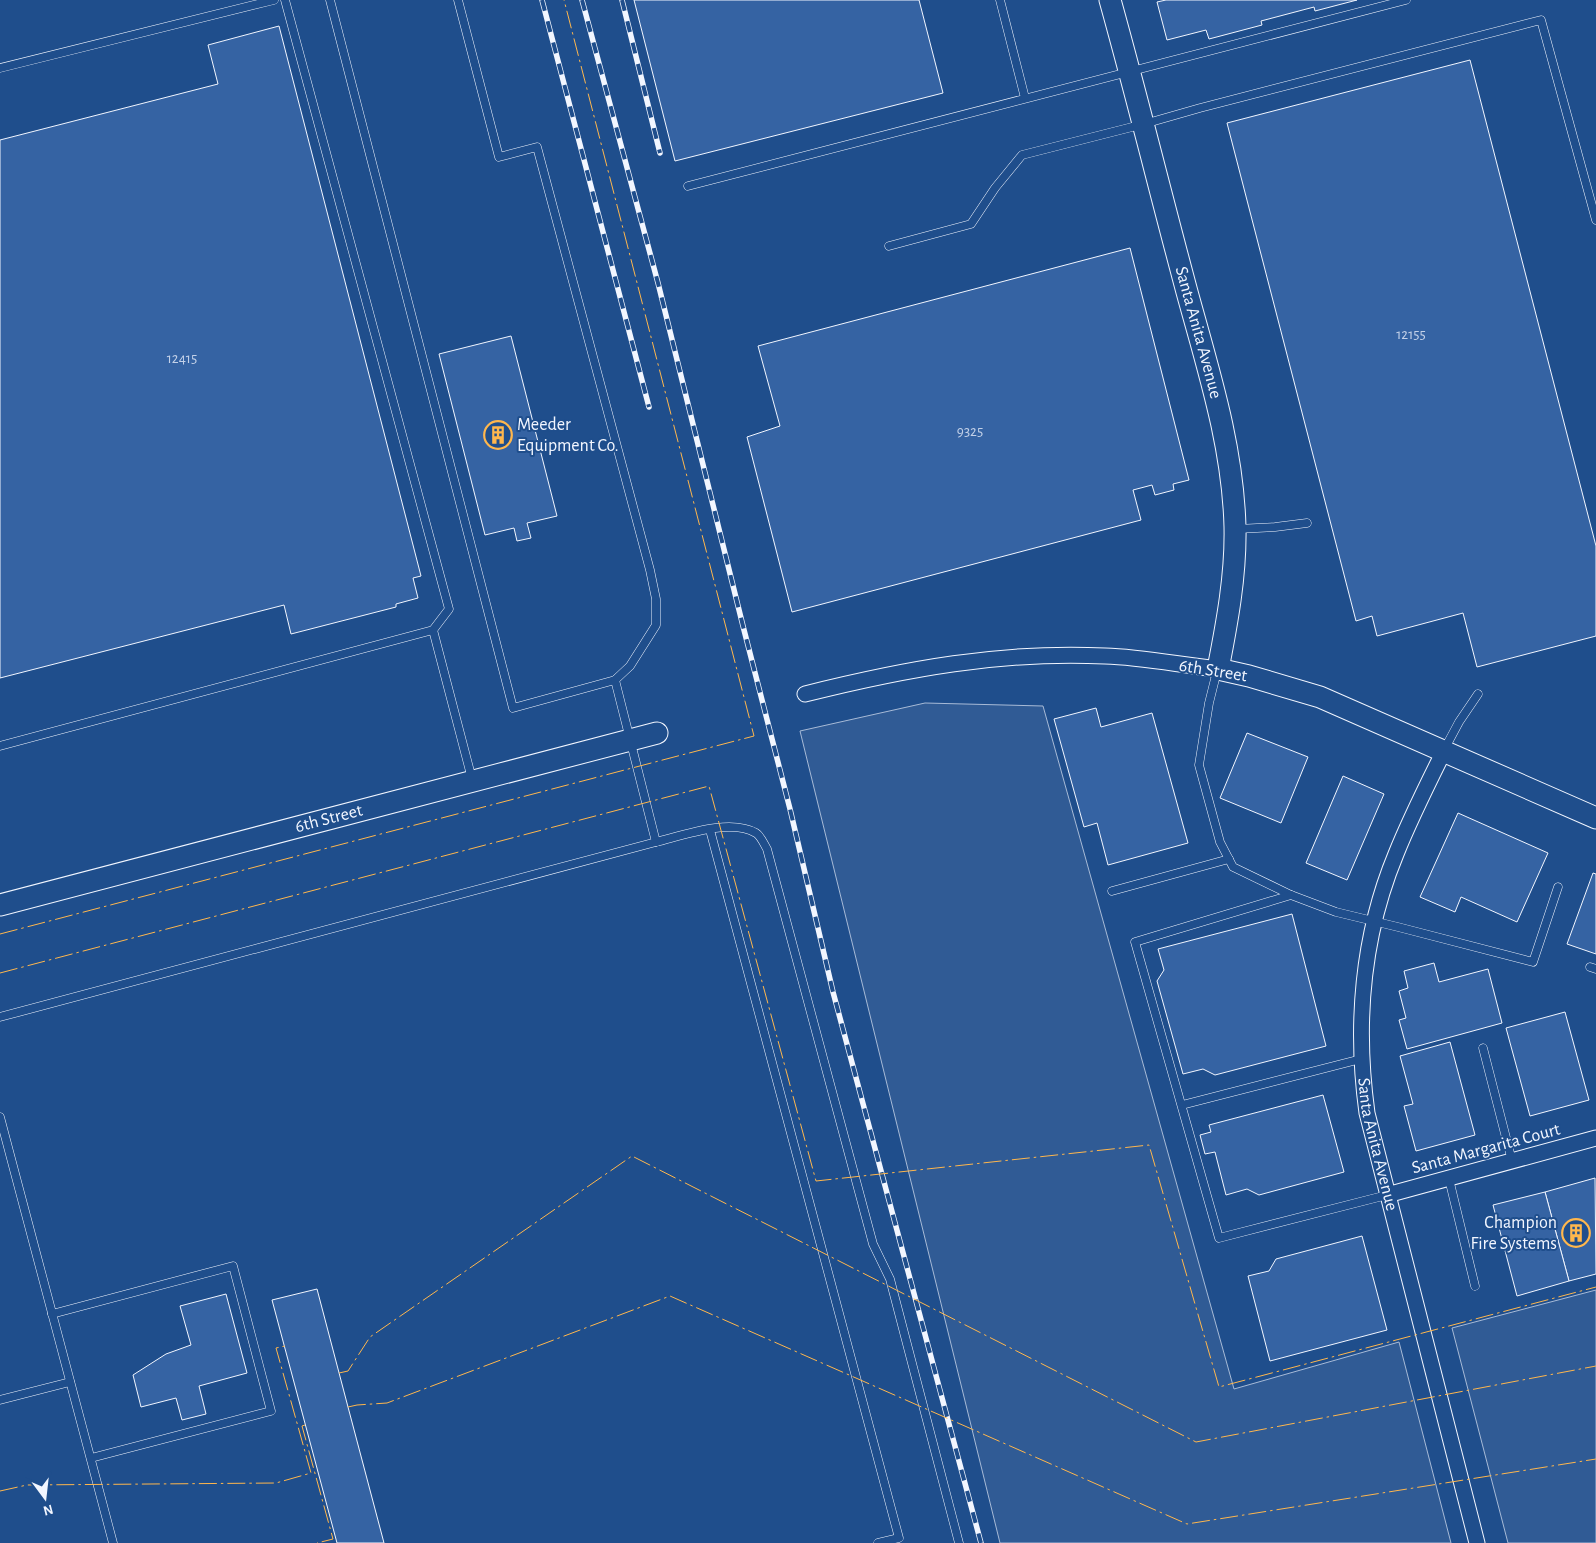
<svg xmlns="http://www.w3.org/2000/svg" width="1596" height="1543" font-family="'Alegreya Sans',sans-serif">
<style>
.built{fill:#305b95;stroke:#a8bbd7}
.building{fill:#3563a3;stroke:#f2f6ff}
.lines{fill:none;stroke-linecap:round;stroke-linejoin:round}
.lane-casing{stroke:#f2f6ff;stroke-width:9}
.street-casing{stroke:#f2f6ff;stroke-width:17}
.secondary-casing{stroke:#f2f6ff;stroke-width:23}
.lane{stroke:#1f4e8c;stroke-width:8}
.street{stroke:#1f4e8c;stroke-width:15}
.secondary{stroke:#1f4e8c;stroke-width:21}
.rail-casing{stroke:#f2f6ff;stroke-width:5.5}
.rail{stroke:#1f4e8c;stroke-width:4;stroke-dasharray:11;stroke-linecap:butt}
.power{stroke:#ffb74d;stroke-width:1;stroke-dasharray:18 4 2.5 4;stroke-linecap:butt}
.labels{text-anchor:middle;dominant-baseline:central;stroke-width:4;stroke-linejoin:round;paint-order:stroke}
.number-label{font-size:15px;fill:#c3d1e8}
.street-label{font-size:18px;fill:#f2f6ff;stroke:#1f4e8c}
.poi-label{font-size:18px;fill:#f2f6ff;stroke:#1f4e8c;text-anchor:start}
</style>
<rect width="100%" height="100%" fill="#1f4e8c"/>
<g class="built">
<polygon points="925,703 1043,706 1234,1389 1399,1342 1451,1543 1000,1543 800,731"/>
<polygon points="1596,1290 1596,1543 1508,1543 1452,1328"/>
</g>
<g class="building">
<polygon points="634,0 919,0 943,93 675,161"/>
<polygon points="1166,0 1357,0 1315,11 1314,7 1261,21 1262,25 1209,39 1206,30 1167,40 1157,2"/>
<polygon points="279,26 421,576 413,578 418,598 396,604 396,607 291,634 284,605 0,678 0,140 218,84 208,45"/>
<polygon points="1470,60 1596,546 1596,636 1477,667 1463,613 1377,636 1372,616 1356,621 1227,123"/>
<polygon points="1130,248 1189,480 1173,484 1174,490 1155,495 1152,485 1133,490 1141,520 792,612 747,437 780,426 758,346"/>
<polygon points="511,336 557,516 527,523 531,538 517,541 514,528 485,535 439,354"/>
<polygon points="1096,708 1101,727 1152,713 1188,843 1108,865 1097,823 1084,827 1054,719"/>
<polygon points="1247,733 1308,757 1281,823 1220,798"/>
<polygon points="1343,776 1384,794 1347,880 1306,863"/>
<polygon points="1458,813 1548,853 1517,922 1461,897 1455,912 1420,897"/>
<polygon points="1593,873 1596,874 1596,954 1567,944"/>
<polygon points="1292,914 1326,1046 1215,1075 1203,1069 1183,1074 1157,981 1164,970 1158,949"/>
<polygon points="1434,963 1439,982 1488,969 1502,1023 1407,1049 1399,1020 1406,1018 1399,991 1408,988 1404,971"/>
<polygon points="1565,1012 1589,1100 1530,1116 1506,1028"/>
<polygon points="1450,1042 1475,1135 1416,1151 1404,1106 1413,1104 1400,1056"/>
<polygon points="1323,1095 1344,1172 1259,1195 1247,1189 1226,1195 1215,1152 1205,1154 1200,1135 1211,1132 1209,1125"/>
<polygon points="1595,1178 1596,1274 1569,1281 1545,1192"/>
<polygon points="1545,1192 1569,1281 1517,1296 1493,1205"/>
<polygon points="1362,1236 1387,1330 1270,1361 1248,1276 1269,1271 1276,1259"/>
<polygon points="317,1289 348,1407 384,1543 337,1543 272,1300"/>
<polygon points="226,1294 247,1373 199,1386 206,1414 182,1420 176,1398 141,1407 133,1375 166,1354 191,1345 180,1306"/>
</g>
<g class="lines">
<defs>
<g id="lane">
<polyline points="330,0 513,708 615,680"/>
<path d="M 458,0 L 499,157 L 537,147 L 650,570 L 656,599 L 656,625 L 630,666 L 615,680 L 656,842 C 684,835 730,818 756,833 C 761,836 764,844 767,849 L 873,1244 L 890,1279 L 959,1543"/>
<polyline points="1000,0 1025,98"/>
<polyline points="0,68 274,0"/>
<polyline points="688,186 1406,0"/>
<polyline points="889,246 971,224 995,188 1022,155 1144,124 1200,108 1541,20 1596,220"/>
<polyline points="1237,529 1275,527 1307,523"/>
<polyline points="433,630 472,779"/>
<polyline points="1217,671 1209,703 1199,765 1220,842 1233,867 1291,895 1336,912 1398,927 1533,962 1558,887"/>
<polyline points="0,746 433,630 449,609 285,0"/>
<polyline points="1444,750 1459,722 1478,694"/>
<polyline points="710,830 899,1538 878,1543"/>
<polyline points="1112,891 1229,859"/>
<polyline points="1291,895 1135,942 1219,1238 1387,1195"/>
<polyline points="1590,967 1596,969"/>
<polyline points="0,1017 656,842"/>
<polyline points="1483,1048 1512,1161"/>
<polyline points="1182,1105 1361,1059"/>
<polyline points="0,1117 113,1543"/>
<polyline points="1449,1179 1475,1286"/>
<polyline points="52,1314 233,1266 271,1411 91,1458"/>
<polyline points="0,1400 70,1382"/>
</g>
<g id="street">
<path d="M 805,694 C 905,669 1002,651 1105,656 C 1142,657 1180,665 1218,669"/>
<path id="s1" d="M 1444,751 C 1427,785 1410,819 1396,854 C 1362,936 1355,1026 1367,1113 L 1477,1543"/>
<polyline points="1387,1195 1596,1138"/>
</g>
<g id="secondary">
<path id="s2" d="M 1110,0 C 1137,97 1161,195 1187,292 C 1208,369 1233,446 1235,527 C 1236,575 1227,623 1218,669 L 1249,676 L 1320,697 L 1596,818"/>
<path id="s3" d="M 0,905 L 657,733"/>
</g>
</defs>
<use href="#lane" class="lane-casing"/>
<use href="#street" class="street-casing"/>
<use href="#secondary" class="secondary-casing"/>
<use href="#lane" class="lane"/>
<use href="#street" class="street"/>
<use href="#secondary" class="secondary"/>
<defs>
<g id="rail">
<polyline points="542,0 649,407"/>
<polyline points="582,0 658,283 743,626 790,809 833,992 981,1543"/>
<polyline points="622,0 660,153"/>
</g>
</defs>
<use href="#rail" class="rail-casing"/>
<use href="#rail" class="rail"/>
<g class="power">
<polyline points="0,934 754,736 564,0"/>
<polyline points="0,973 709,786 816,1181 1149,1145 1219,1387 1596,1287"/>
<polyline points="339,1373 348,1371 370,1337 632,1156 1196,1442 1596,1366"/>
<polyline points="348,1407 357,1405 387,1403 670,1296 1187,1524 1596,1459"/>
<polyline points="305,1425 302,1426 333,1539 317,1543"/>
<polyline points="0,1491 27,1485 276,1483 311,1473 276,1348 285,1346"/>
</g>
</g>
<defs>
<symbol id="building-ring" viewBox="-11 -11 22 22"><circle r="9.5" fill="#1f4e8c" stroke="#ffb74d" stroke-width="1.5"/><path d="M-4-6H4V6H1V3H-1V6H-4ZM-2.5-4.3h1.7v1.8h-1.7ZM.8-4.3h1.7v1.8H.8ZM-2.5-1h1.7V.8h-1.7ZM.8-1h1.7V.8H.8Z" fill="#ffb74d"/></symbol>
</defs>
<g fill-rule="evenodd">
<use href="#building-ring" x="482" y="419" width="32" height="32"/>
<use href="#building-ring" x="1560" y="1217" width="32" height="32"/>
</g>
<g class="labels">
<g class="number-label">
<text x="1411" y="334">12155</text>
<text x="182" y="358">12415</text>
<text x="970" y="431">9325</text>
</g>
<g class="street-label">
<text stroke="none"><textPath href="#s2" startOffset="344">Santa Anita Avenue</textPath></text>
<text transform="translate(1213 671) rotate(9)">6th Street</text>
<text stroke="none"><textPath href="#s3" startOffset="340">6th Street</textPath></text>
<text stroke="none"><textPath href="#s1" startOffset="410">Santa Anita Avenue</textPath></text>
<text transform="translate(1486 1149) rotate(-15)">Santa Margarita Court</text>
</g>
<g class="poi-label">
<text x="517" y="425">Meeder<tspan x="517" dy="21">Equipment Co.</tspan></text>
<text x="1557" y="1223" text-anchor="end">Champion<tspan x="1557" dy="21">Fire Systems</tspan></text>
</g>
</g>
<g transform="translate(45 1498) rotate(165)" stroke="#1f4e8c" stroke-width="4" paint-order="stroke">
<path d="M0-4L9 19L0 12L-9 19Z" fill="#f2f6ff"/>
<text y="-8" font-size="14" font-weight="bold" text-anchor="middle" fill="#f2f6ff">N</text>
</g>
</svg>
